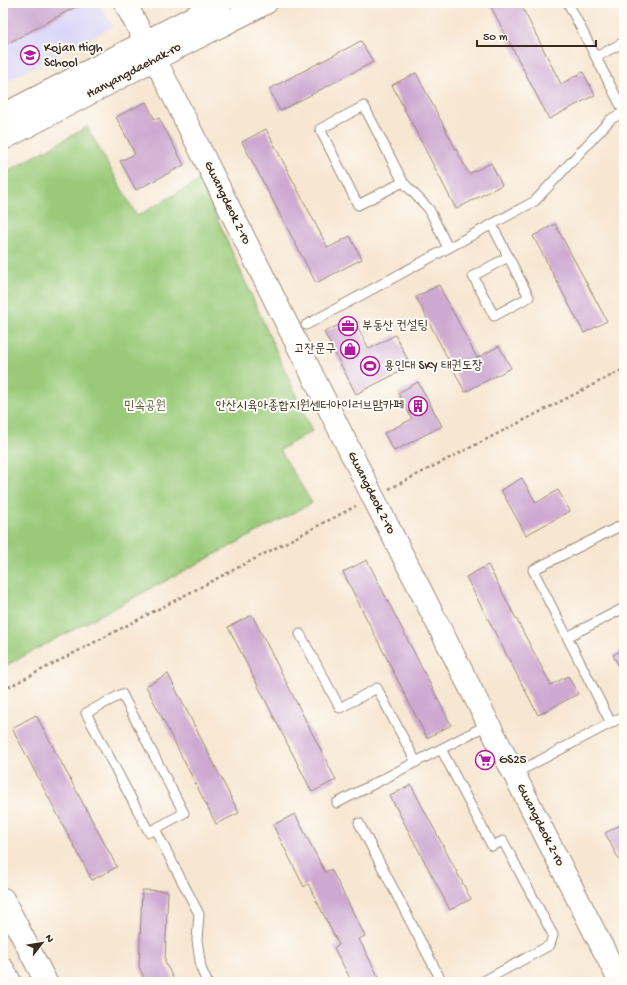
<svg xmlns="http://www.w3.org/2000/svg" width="627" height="985" font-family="'Gochi Hand','Poor Story',sans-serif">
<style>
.built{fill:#dad6f7}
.green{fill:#9aca79;stroke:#6a7a4c}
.building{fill:#cda9d2}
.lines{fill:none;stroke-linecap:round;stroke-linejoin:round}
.lane-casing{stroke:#998878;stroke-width:11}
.secondary-casing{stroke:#998878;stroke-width:24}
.path{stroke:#998878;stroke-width:2.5;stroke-dasharray:3 3;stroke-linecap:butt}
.lane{stroke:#fff;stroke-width:9}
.secondary{stroke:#fff;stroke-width:22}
.labels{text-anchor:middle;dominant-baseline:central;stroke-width:4;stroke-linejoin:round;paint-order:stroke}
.poi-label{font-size:13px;fill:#3b2a1e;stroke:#fdfcf7;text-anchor:start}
.street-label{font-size:13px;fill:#3b2a1e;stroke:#fdfcf7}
.park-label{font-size:13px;fill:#585a39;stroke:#fdfcf7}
</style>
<rect width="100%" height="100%" fill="#fdfcf7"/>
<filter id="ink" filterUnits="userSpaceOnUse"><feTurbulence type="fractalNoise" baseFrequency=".025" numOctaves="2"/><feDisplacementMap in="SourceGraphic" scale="8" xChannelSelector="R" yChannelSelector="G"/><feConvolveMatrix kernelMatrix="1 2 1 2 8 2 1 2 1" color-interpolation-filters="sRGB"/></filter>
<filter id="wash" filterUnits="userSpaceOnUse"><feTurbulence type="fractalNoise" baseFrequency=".012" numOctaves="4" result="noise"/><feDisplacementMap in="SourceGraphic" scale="16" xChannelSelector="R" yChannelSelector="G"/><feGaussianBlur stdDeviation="0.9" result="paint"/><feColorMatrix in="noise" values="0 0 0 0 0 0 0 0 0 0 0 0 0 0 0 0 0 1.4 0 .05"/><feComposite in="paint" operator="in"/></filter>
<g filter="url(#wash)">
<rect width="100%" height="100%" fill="#f7e6d1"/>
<polygon class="built" points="3,3 100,3 113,27 3,83"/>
<polygon class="green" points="87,127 137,216 200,180 312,431 280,450 312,503 3,667 3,174"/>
<g id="blocks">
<g class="building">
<polygon points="3,3 80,3 81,4 3,46"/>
<polygon points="489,3 520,3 561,84 583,72 595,95 549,119"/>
<polygon points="361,41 373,62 280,111 269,89"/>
<polygon points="416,73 469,174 491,163 502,185 456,209 392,85"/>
<polygon points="146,102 155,120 159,118 184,165 136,190 120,161 135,154 116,117"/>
<polygon points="266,129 328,248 350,236 362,259 316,283 242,142"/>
<polygon points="555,224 607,321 584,333 533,236"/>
<polygon points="439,285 477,358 499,346 511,368 465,392 416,297"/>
<polygon points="353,318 369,349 395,335 411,366 356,394 324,332"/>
<polygon points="418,382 442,426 394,451 384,433 412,419 398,393"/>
<polygon points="522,478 536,503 558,490 570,511 526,535 501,490"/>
<polygon points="367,560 451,725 427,738 343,572"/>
<polygon points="488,565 551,685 568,676 578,694 538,715 466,577"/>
<polygon points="252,615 336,780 312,792 228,627"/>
<polygon points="624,649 624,676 613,655"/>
<polygon points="168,674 239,813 216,824 146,686"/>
<polygon points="36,715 117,867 92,880 12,728"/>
<polygon points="411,785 471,899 450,910 390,796"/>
<polygon points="295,814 325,872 331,869 365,936 359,939 381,982 352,982 334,948 339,945 308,884 304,887 273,825"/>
<polygon points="624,823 624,869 605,833"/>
<polygon points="142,890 168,891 165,962 175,982 146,982 139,967"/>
</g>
</g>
</g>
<g filter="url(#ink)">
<use href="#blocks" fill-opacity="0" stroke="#998878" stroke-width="1"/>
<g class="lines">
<defs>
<g id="lane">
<polyline points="568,3 624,112"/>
<polyline points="623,3 624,6"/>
<polyline points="596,57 624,42"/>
<polyline points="403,182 364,106 320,129 358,205 403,182 429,209 448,248"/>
<polyline points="492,225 529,297 494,316 473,276 508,257"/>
<polyline points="306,325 535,201 611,119 624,112"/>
<polyline points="300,634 340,708 377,688 416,762"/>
<polyline points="567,637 624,608"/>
<polygon points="122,694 184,813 149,832 86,713"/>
<polyline points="611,723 533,570 624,524"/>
<polyline points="441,749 492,846 503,841 553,935 550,945 482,982"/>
<polyline points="514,774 624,716"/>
<polyline points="337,803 489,724"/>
<polyline points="359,823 442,982"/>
<polyline points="155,829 199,914 197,940 201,968 207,982"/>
</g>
<g id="secondary">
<polyline points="125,3 155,59 373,497 620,982"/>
<polyline points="3,115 221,3"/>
<polyline points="3,139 155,59 266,3"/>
<polyline points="3,899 46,982"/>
<polyline points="3,969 10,982"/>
</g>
</defs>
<use href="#lane" class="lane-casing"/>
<use href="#secondary" class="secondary-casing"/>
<g class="path">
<polyline points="389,489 624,369"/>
<polyline points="3,690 356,506"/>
</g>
<use href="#lane" class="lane"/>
<use href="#secondary" class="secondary"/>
</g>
</g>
<defs>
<symbol id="school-ring" viewBox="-11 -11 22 22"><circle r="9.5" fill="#fdfcf7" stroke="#b5179e" stroke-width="1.5"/><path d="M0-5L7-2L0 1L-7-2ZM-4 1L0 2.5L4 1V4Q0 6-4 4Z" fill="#b5179e"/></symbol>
<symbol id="office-ring" viewBox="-11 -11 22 22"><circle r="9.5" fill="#fdfcf7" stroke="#b5179e" stroke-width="1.5"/><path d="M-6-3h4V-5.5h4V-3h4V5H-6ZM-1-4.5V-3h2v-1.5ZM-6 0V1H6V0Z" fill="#b5179e"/></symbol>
<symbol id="shop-ring" viewBox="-11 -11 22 22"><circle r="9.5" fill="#fdfcf7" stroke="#b5179e" stroke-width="1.5"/><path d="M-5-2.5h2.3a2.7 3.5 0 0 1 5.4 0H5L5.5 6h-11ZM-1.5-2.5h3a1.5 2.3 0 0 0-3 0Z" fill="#b5179e"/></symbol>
<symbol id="stadium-ring" viewBox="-11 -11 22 22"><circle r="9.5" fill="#fdfcf7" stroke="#b5179e" stroke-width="1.5"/><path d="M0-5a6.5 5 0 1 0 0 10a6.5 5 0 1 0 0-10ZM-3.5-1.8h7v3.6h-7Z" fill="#b5179e"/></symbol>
<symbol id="building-ring" viewBox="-11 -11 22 22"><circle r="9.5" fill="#fdfcf7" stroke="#b5179e" stroke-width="1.5"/><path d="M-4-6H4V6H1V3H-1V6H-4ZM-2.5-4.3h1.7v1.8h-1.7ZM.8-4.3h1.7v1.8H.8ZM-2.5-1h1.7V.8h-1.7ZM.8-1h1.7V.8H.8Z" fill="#b5179e"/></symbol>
<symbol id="supermarket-ring" viewBox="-11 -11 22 22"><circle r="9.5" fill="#fdfcf7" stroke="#b5179e" stroke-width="1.5"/><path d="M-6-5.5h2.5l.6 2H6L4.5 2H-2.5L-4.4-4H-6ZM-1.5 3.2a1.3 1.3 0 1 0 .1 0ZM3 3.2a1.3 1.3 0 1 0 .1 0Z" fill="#b5179e"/></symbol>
</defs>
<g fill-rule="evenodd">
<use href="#school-ring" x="19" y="44" width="22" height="22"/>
<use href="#office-ring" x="337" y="315" width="22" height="22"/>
<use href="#shop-ring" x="339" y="338" width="22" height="22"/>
<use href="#stadium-ring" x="359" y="355" width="22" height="22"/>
<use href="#building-ring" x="407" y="395" width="22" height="22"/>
<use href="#supermarket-ring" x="474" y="749" width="22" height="22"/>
</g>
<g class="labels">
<g class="poi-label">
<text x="44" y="48">Kojan High<tspan x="44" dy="15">School</tspan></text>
<text x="362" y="326">부동산 컨설팅</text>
<text x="336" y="349" text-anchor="end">고잔문구</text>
<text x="384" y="366">용인대 SKY 태권도장</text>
<text x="404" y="406" text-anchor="end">안산시육아종합지원센터아이러브맘카페</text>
<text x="499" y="760">GS25</text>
</g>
<g class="street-label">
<text transform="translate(134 71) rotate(-28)">Hanyangdaehak-ro</text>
<text transform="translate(227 203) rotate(64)">Gwangdeok 2-ro</text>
<text transform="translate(371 493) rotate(63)">Gwangdeok 2-ro</text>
<text transform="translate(540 825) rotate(63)">Gwangdeok 2-ro</text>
</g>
<g class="park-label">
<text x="145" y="406">민속공원</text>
</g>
</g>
<rect width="627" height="985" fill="none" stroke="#fdfcf7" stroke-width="16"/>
<g transform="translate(42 943) rotate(59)" stroke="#fdfcf7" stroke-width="3" paint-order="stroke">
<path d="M0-3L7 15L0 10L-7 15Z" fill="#3b2a1e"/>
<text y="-6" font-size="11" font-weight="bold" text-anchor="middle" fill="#3b2a1e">N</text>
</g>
<path d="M477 40v6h119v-6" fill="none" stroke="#3b2a1e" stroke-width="2"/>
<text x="483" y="40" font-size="12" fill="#3b2a1e" stroke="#fdfcf7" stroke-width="3" paint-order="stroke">50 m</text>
</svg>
